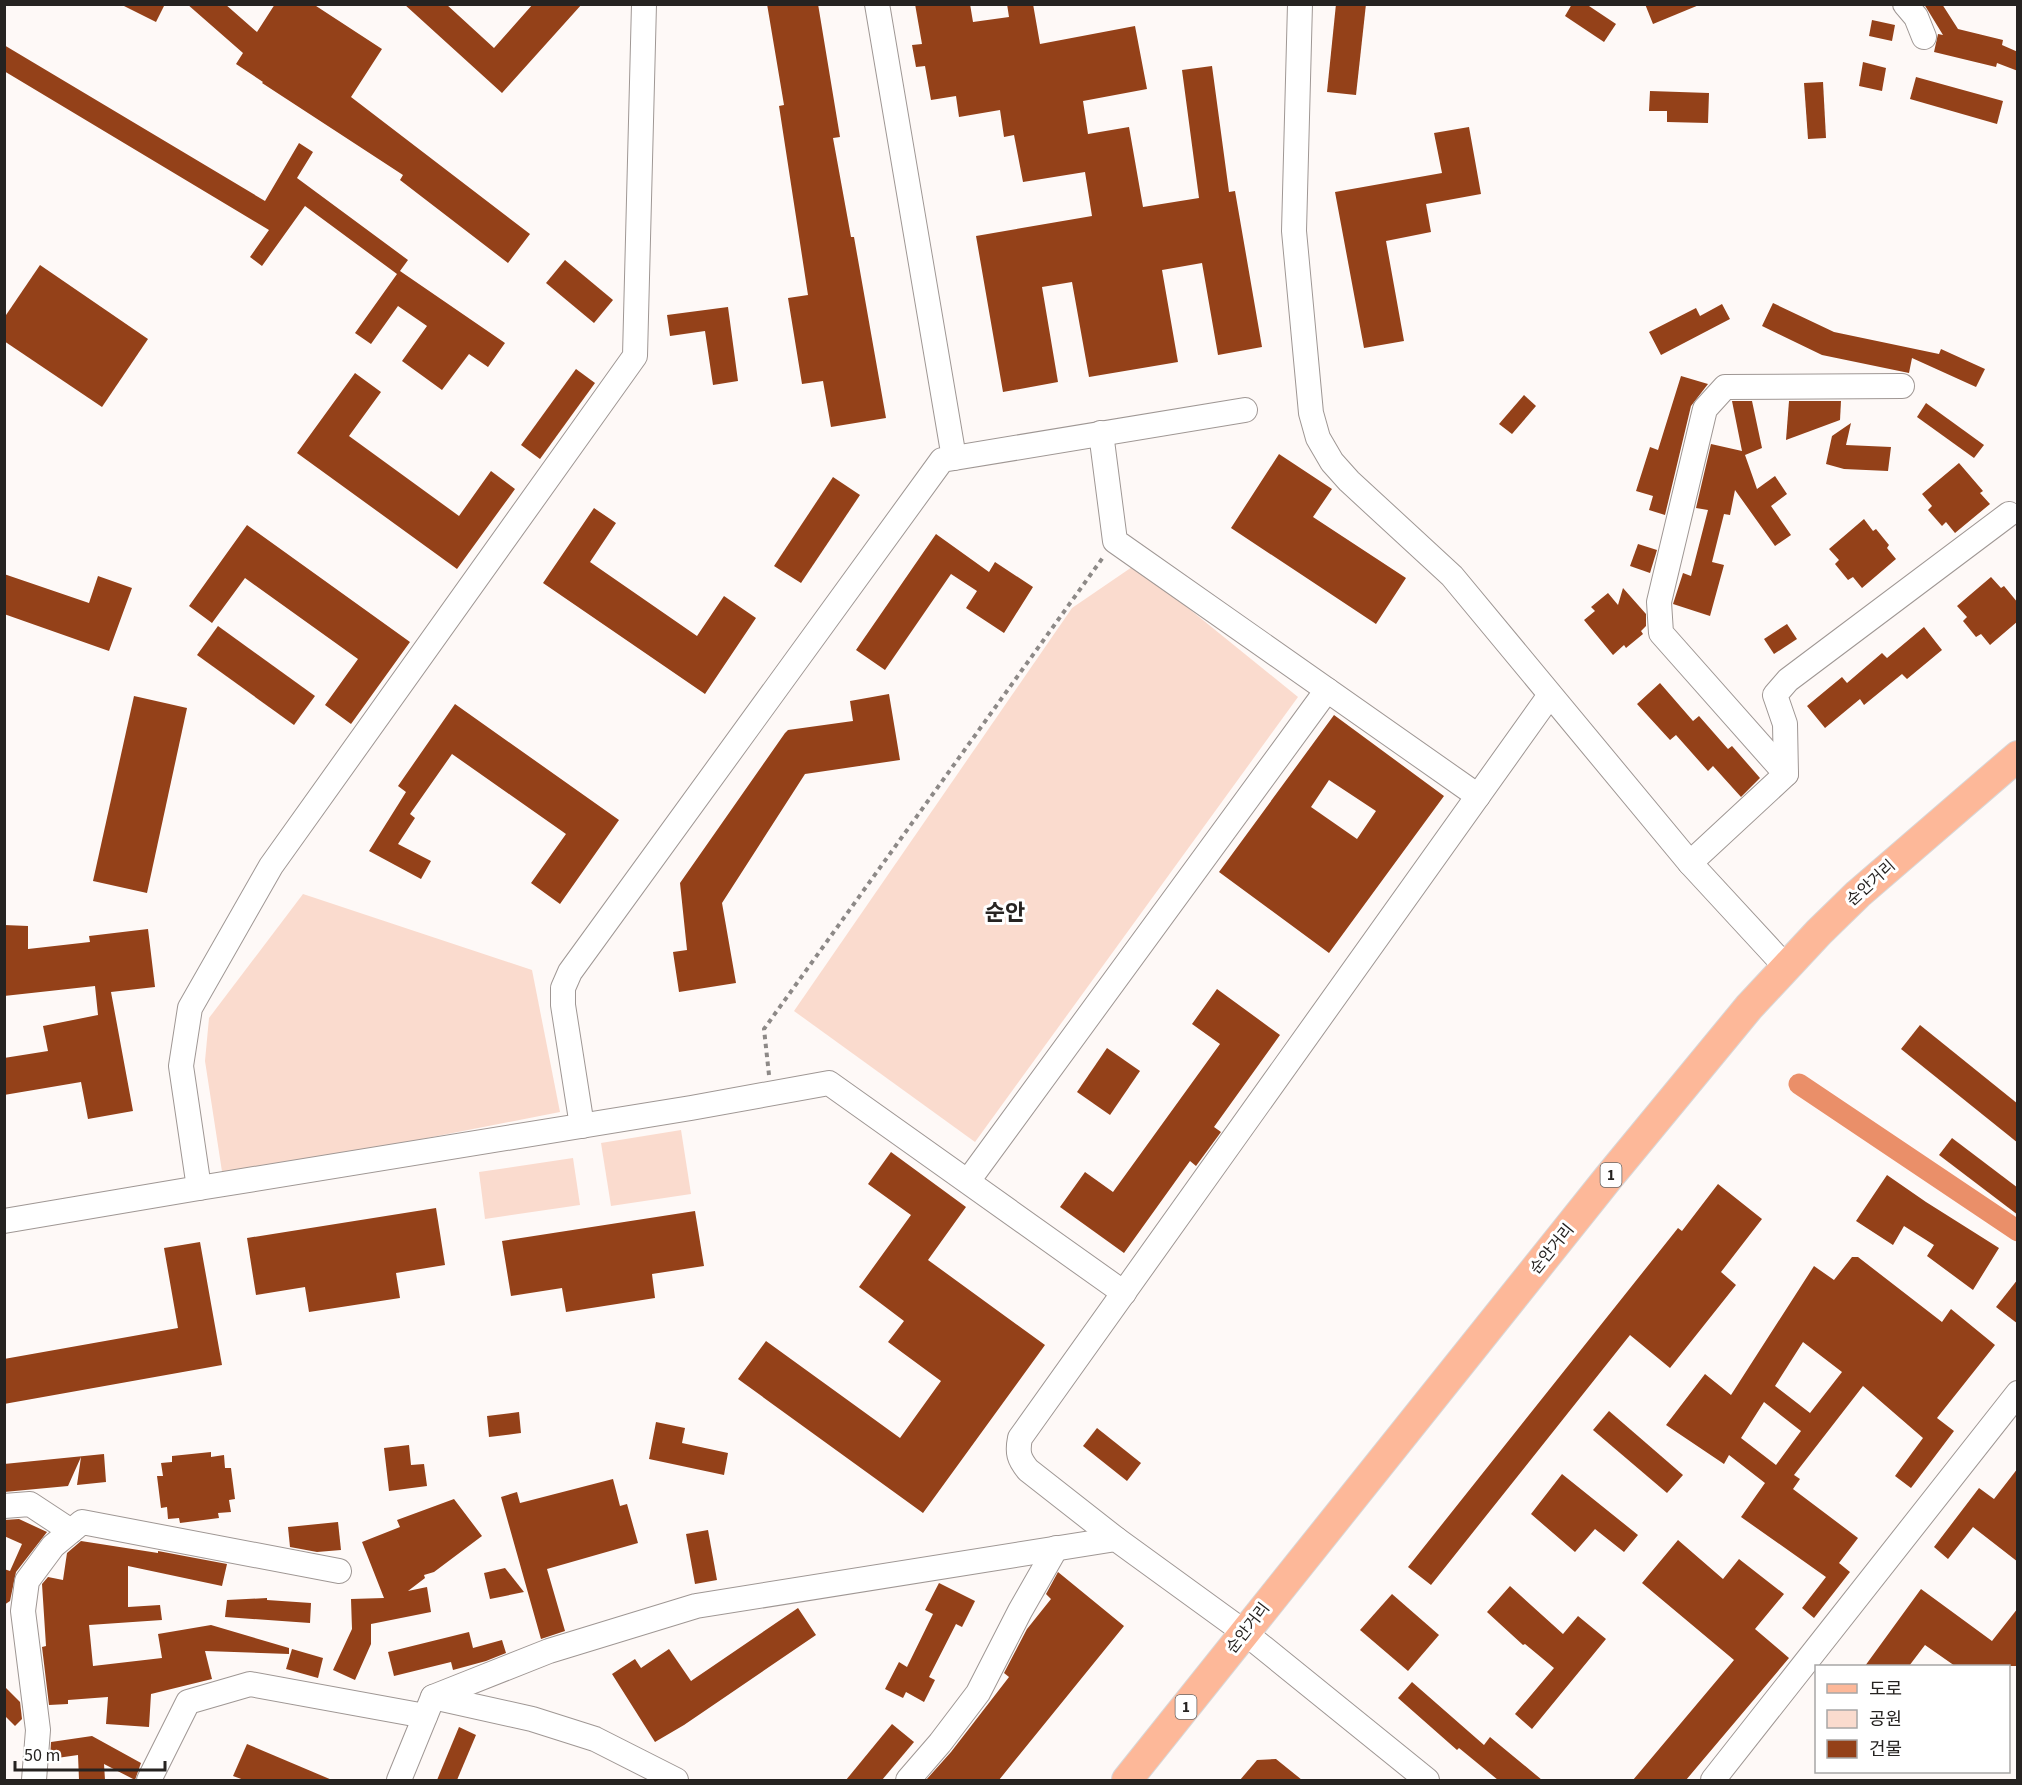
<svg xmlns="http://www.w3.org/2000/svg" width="2022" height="1785" font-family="'Source Sans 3','Noto Sans KR',sans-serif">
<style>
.green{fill:#fadbce}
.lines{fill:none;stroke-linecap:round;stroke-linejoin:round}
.canal{stroke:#ea8f69;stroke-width:21}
.building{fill:#944119;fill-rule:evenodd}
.minor-casing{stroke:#9f9794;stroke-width:26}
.major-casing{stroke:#d8d7d7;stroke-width:32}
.path{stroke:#8d8987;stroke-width:4;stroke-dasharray:4.5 4.5;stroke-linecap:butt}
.minor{stroke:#fff;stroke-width:24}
.major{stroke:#fdb899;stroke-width:30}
.labels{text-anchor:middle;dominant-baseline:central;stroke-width:6;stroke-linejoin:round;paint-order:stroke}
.shield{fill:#fff;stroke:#676564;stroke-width:1.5}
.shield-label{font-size:15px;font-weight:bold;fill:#262321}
.street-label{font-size:16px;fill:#262321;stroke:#fff}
.district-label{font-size:22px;font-weight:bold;fill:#262321;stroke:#fff}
</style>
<rect width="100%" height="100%" fill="#fef9f7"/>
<g class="green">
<polygon points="1135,565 1298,697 975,1142 794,1011 1072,608"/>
<polygon points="303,894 532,970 560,1112 223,1178 205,1061 209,1018"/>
<polygon points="681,1130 691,1194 611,1206 601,1143"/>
<polygon points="573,1158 580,1205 485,1219 479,1172"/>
</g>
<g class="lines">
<polyline class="canal" points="1799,1084 2018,1231"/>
</g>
<g class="building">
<polygon points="120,4 165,4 156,22"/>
<polygon points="187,4 225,4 257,32 275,4 313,4 382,49 351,97 530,234 508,263 400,180 403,175 262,83 263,82 236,64 243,53"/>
<polygon points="404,4 446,4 494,48 533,4 582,4 502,93"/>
<polygon points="767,4 818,4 840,137 833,138 851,237 854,237 886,418 831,427 823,381 802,384 788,298 808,295 779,106 784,105"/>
<polygon points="915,4 970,4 973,22 1009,17 1007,4 1033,4 1040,44 1135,26 1147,89 1083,101 1088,134 1129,127 1143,207 1199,198 1182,70 1212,66 1229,192 1235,191 1262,347 1218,355 1202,263 1162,270 1178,362 1089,377 1072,282 1042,287 1058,382 1003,392 976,236 1092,216 1085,172 1023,182 1014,135 1004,137 1000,110 959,117 956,96 931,100 925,66 916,67 912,45 922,44"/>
<polygon points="1336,4 1366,4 1356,95 1327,92"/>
<polygon points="1572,4 1586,4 1616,24 1604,42 1565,16"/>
<polygon points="1645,4 1699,4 1699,5 1653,24"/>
<polygon points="1924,4 1942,4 1958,29 2003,40 2002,45 2018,52 2018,71 1997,63 1996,67 1934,52 1938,34 1943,35"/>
<polygon points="1872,20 1895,25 1892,41 1869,36"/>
<polygon points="4,45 265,201 299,143 313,152 297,178 408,260 400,271 505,343 488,367 469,354 442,390 402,361 427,326 398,306 371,344 355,333 397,274 305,206 262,266 250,257 269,230 4,71"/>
<polygon points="1863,62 1886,68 1882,91 1859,86"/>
<polygon points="1916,77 2003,101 1997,124 1910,99"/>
<polygon points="1823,82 1826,138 1808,139 1804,83"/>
<polygon points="1650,91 1709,93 1708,123 1667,122 1667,111 1649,111"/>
<polygon points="1469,127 1481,194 1426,204 1431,232 1386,241 1404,341 1364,348 1335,192 1442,173 1434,133"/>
<polygon points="565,260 613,300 594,323 546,283"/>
<polygon points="40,265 148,339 102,407 4,341 4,318"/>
<polygon points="1773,303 1834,332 1939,354 1941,349 1985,369 1976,387 1912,358 1909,373 1822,355 1762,326"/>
<polygon points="1722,304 1730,319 1661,355 1649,332 1696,308 1700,316"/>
<polygon points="728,307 738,381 713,385 705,331 670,336 667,315"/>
<polygon points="576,369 595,383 540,459 521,445"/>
<polygon points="355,373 381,392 349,436 459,516 491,471 515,489 457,569 297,453"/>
<polygon points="1681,376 1708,384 1691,406 1665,515 1649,510 1653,496 1636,491 1650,447 1658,450"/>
<polygon points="1524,395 1536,406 1512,434 1499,424"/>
<polygon points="1732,401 1752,401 1762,448 1745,455 1757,489 1775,476 1787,494 1771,506 1791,535 1775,546 1735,490 1730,515 1724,514 1712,562 1724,565 1710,616 1673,604 1683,573 1691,576 1708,510 1696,508 1711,444 1742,451"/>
<polygon points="1789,401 1841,401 1840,420 1786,440"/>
<polygon points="1926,403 1984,445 1974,458 1917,417"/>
<polygon points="1851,423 1846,445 1891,447 1888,471 1844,469 1826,464 1832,436"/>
<polygon points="1279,454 1332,489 1313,517 1406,578 1376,624 1231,528"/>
<polygon points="1959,463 1983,491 1980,493 1990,504 1955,533 1946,522 1942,526 1928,510 1932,506 1922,494"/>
<polygon points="833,477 860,495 801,583 774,566"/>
<polygon points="594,508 616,523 590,562 697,636 724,596 756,618 705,694 543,583"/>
<polygon points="1864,519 1873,531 1876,529 1889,545 1887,548 1896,559 1862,588 1853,577 1848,580 1835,564 1839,560 1829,549"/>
<polygon points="247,525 410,642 351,724 325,705 358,659 245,578 212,623 189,606"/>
<polygon points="936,534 989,572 995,562 1033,587 1004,633 966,608 977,591 951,574 885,670 856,650"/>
<polygon points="1638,544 1657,550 1650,573 1630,566"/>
<polygon points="4,574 89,603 98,576 132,588 109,651 4,614"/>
<polygon points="1991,577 2001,588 2004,586 2018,603 2018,621 1990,645 1981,634 1976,637 1963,621 1967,617 1957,606"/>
<polygon points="1623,588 1646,614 1646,626 1641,631 1643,634 1626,648 1624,645 1613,655 1584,620 1595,611 1591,607 1608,593 1618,605"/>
<polygon points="1787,624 1797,639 1774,654 1764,639"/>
<polygon points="218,626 315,696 294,725 197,655"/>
<polygon points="1924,627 1942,650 1907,679 1902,674 1864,705 1860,699 1825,728 1807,706 1842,677 1847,683 1882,653 1887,658"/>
<polygon points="1660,683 1693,721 1699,716 1728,749 1732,746 1760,778 1741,797 1713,766 1708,771 1676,735 1670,740 1637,704"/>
<polygon points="889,694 900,760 805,774 722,903 736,983 679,992 673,952 687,950 680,883 785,733 788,730 853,721 850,701"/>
<polygon points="134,696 187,708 147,893 93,881"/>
<polygon points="455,704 619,820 560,904 531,883 566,834 452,754 410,814 415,818 398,844 431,861 421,879 369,851 406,792 398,786"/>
<path d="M 1334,715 L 1444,796 L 1329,953 L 1219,872 ZM 1329,780 L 1376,811 L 1357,839 L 1311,807 Z"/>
<polygon points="4,925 28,926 28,949 90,942 89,936 148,929 155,987 111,992 133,1111 88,1119 81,1082 4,1095 4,1058 48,1051 43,1026 98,1015 95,986 4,996"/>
<polygon points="1217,989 1280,1035 1214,1127 1221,1132 1196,1166 1190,1161 1124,1253 1060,1207 1085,1172 1113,1192 1220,1044 1192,1024"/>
<polygon points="1920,1025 2018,1104 2018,1143 1901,1049"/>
<polygon points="1107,1048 1140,1071 1110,1115 1077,1092"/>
<polygon points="1952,1138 2018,1188 2018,1215 1939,1155"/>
<polygon points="891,1152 966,1207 928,1260 1045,1345 923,1513 738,1379 766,1341 900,1438 941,1381 888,1342 904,1321 859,1287 911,1215 868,1184"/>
<polygon points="1887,1175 1926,1202 1999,1248 1973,1290 1927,1256 1934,1245 1904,1226 1893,1245 1856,1221"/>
<polygon points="1718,1184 1762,1219 1721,1272 1736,1285 1670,1368 1630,1335 1431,1585 1408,1567 1678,1228 1682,1231"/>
<polygon points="436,1208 445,1265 396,1273 400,1298 309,1312 305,1287 256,1295 247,1238"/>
<polygon points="695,1211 704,1266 652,1274 655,1298 566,1312 562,1288 511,1296 502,1241"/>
<polygon points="200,1242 222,1365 4,1404 4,1359 178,1328 164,1248"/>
<path d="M 1852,1257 L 1858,1257 L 1942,1322 L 1951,1309 L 1995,1345 L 1937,1418 L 1954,1431 L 1911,1488 L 1895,1476 L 1923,1438 L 1863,1386 L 1794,1475 L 1800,1479 L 1793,1489 L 1858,1538 L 1839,1563 L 1850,1572 L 1814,1618 L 1802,1608 L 1826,1577 L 1741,1517 L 1765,1483 L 1729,1455 L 1724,1464 L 1666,1425 L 1705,1374 L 1731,1395 L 1814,1266 L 1834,1280 ZM 1803,1342 L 1842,1372 L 1810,1413 L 1775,1386 ZM 1764,1402 L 1801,1431 L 1776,1465 L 1741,1438 Z"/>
<polygon points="2018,1279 2018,1324 1996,1307"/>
<polygon points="1609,1411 1683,1475 1667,1493 1593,1430"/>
<polygon points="519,1412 521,1433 489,1437 487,1416"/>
<polygon points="656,1422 685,1428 682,1443 728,1453 724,1475 649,1459"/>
<polygon points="1097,1428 1141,1463 1127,1481 1083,1446"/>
<polygon points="409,1445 411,1465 424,1464 427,1486 389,1491 384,1448"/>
<polygon points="211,1452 211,1457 224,1455 225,1468 231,1468 235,1499 229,1500 231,1512 218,1513 219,1518 180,1523 179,1518 168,1519 167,1507 161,1508 157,1476 163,1476 161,1463 172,1462 172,1456"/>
<polygon points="104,1454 106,1482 77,1485 81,1457 68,1486 4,1492 4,1464"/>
<polygon points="2018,1468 2018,1562 1973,1527 1948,1559 1934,1547 1979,1488 1994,1499"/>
<polygon points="1562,1474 1638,1535 1624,1552 1595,1529 1575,1552 1531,1514"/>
<polygon points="613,1479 620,1506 627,1504 638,1543 547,1569 565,1631 541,1639 501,1497 517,1492 520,1503"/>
<polygon points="454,1499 482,1536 434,1572 424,1575 425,1578 408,1591 427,1587 431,1612 371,1624 371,1644 355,1680 333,1670 352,1629 351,1599 384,1598 362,1542 400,1527 397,1520"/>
<polygon points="19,1519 47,1532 16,1572 10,1601 4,1605 4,1569 10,1571 22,1544 4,1536 4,1520"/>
<polygon points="338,1522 341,1550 317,1552 290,1547 288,1527"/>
<polygon points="708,1530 717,1580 695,1584 686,1534"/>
<polygon points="1678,1540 1723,1579 1739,1559 1784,1594 1755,1629 1789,1658 1686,1780 1633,1780 1734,1660 1642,1583"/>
<polygon points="81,1541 158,1553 158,1551 227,1564 222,1586 128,1566 128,1607 160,1605 162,1620 89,1625 93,1666 162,1658 158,1634 211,1625 289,1648 289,1654 205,1651 212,1679 151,1694 149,1727 106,1724 108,1697 68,1700 68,1704 49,1705 42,1647 46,1646 42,1584 48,1577 63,1580 67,1553"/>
<polygon points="505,1568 524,1592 490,1599 484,1573"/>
<polygon points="1058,1572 1124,1626 999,1780 926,1780 951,1752 1009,1677 1004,1673 1027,1629 1051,1599 1046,1594"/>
<polygon points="939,1583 975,1601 962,1627 956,1624 929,1677 935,1680 924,1702 906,1692 903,1698 885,1689 899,1662 907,1667 933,1614 925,1610"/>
<polygon points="1510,1586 1563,1634 1578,1616 1606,1639 1532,1729 1515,1714 1554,1668 1525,1644 1523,1645 1487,1612"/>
<polygon points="1921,1589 1992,1641 2018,1608 2018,1666 1955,1666 1925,1645 1909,1666 1865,1666"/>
<polygon points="1392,1594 1439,1635 1408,1671 1360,1630"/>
<polygon points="267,1598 267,1600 311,1603 310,1623 225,1617 227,1600"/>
<polygon points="798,1608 816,1635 684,1725 655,1742 612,1674 635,1659 641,1668 669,1649 691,1681"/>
<polygon points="469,1632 473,1648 502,1640 506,1653 486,1661 453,1670 451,1662 394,1676 388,1652"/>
<polygon points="292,1649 323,1658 318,1678 286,1669"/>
<polygon points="1412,1682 1484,1745 1490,1737 1542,1780 1498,1780 1459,1748 1457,1750 1398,1698"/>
<polygon points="4,1686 20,1702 22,1719 15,1726 4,1715"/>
<polygon points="892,1724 914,1742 882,1780 846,1780"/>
<polygon points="459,1727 476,1735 457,1780 437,1780"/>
<polygon points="92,1736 141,1763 135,1780 104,1764 105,1780 79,1780 78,1755 50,1759 51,1742"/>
<polygon points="247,1744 332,1780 244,1780 233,1776"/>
<polygon points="1276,1759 1302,1780 1240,1780 1257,1760"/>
</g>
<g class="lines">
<defs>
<g id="minor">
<polyline points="877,4 954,458"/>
<polyline points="1300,4 1294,231 1311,413 1318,438 1332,462 1349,481 1452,576 1690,863"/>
<polyline points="1905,4 1916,17 1924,37"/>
<polyline points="1101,433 1115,541 1478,796"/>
<polyline points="1786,774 1785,724 1775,695 1788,680 2009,514"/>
<polyline points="1786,967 1690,863 1786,774 1661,633 1659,602 1705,409 1725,387 1902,386"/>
<polyline points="582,1126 563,1005 563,988 570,972 942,460 1245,410"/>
<polyline points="968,1181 1327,690"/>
<polyline points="199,1188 691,1108 829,1083 1124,1293"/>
<polyline points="4,1221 199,1188 181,1066 190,1008 271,866 635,356 644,4"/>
<polyline points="4,1506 30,1504 71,1531"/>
<path d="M 1116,1539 L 1028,1470 C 1019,1459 1017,1453 1020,1438 L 1550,695"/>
<polyline points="433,1697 532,1719 595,1739 676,1780"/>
<polyline points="34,1780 38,1730 23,1611 27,1581 53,1546 82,1522 339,1571"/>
<polyline points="149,1780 188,1702 250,1684 425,1716"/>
<polyline points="399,1780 433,1697 549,1651 696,1606 1116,1539 1244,1632 1427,1780"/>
<polyline points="908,1780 940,1743 978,1693 1020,1611 1056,1548"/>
<polyline points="1713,1780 2018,1393"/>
</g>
<polyline id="major" points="1127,1780 1609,1177 1749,1007 1819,932 1858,894 2018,756"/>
</defs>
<use href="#minor" class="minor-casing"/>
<use href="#major" class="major-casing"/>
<polyline class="path" points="769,1075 764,1029 1104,556"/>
<use href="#minor" class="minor"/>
<use href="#major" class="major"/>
</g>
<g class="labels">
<g class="shield">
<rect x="1600.5" y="1163" width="21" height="24" rx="4.5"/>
<rect x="1175.5" y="1695" width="21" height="24" rx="4.5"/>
</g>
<g class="shield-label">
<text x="1611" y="1175">1</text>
<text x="1186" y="1707">1</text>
</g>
<g class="street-label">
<text transform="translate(1871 883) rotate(-42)">순안거리</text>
<text transform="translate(1552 1249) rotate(-51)">순안거리</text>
<text transform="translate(1248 1628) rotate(-52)">순안거리</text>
</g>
<g class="district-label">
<text x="1005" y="913">순안</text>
</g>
</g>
<rect width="2022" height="1785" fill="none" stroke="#262321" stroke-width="12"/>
<rect x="1815" y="1665" width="195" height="108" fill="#ffffff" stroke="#a8a7a6" stroke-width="1.5"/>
<rect x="1827" y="1684" width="30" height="9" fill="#fdb899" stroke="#a8a7a6" stroke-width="1.5"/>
<text x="1869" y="1695" font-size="18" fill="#262321">도로</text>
<rect x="1827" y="1710" width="30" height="18" fill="#fadbce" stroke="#a8a7a6" stroke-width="1.5"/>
<text x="1869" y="1725" font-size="18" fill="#262321">공원</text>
<rect x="1827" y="1740" width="30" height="18" fill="#944119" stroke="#a8a7a6" stroke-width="1.5"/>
<text x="1869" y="1755" font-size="18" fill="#262321">건물</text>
<path d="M15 1761v9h150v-9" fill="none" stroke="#262321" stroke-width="3"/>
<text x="24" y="1761" font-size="18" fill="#262321" stroke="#ffffff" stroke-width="4.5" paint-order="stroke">50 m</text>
</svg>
